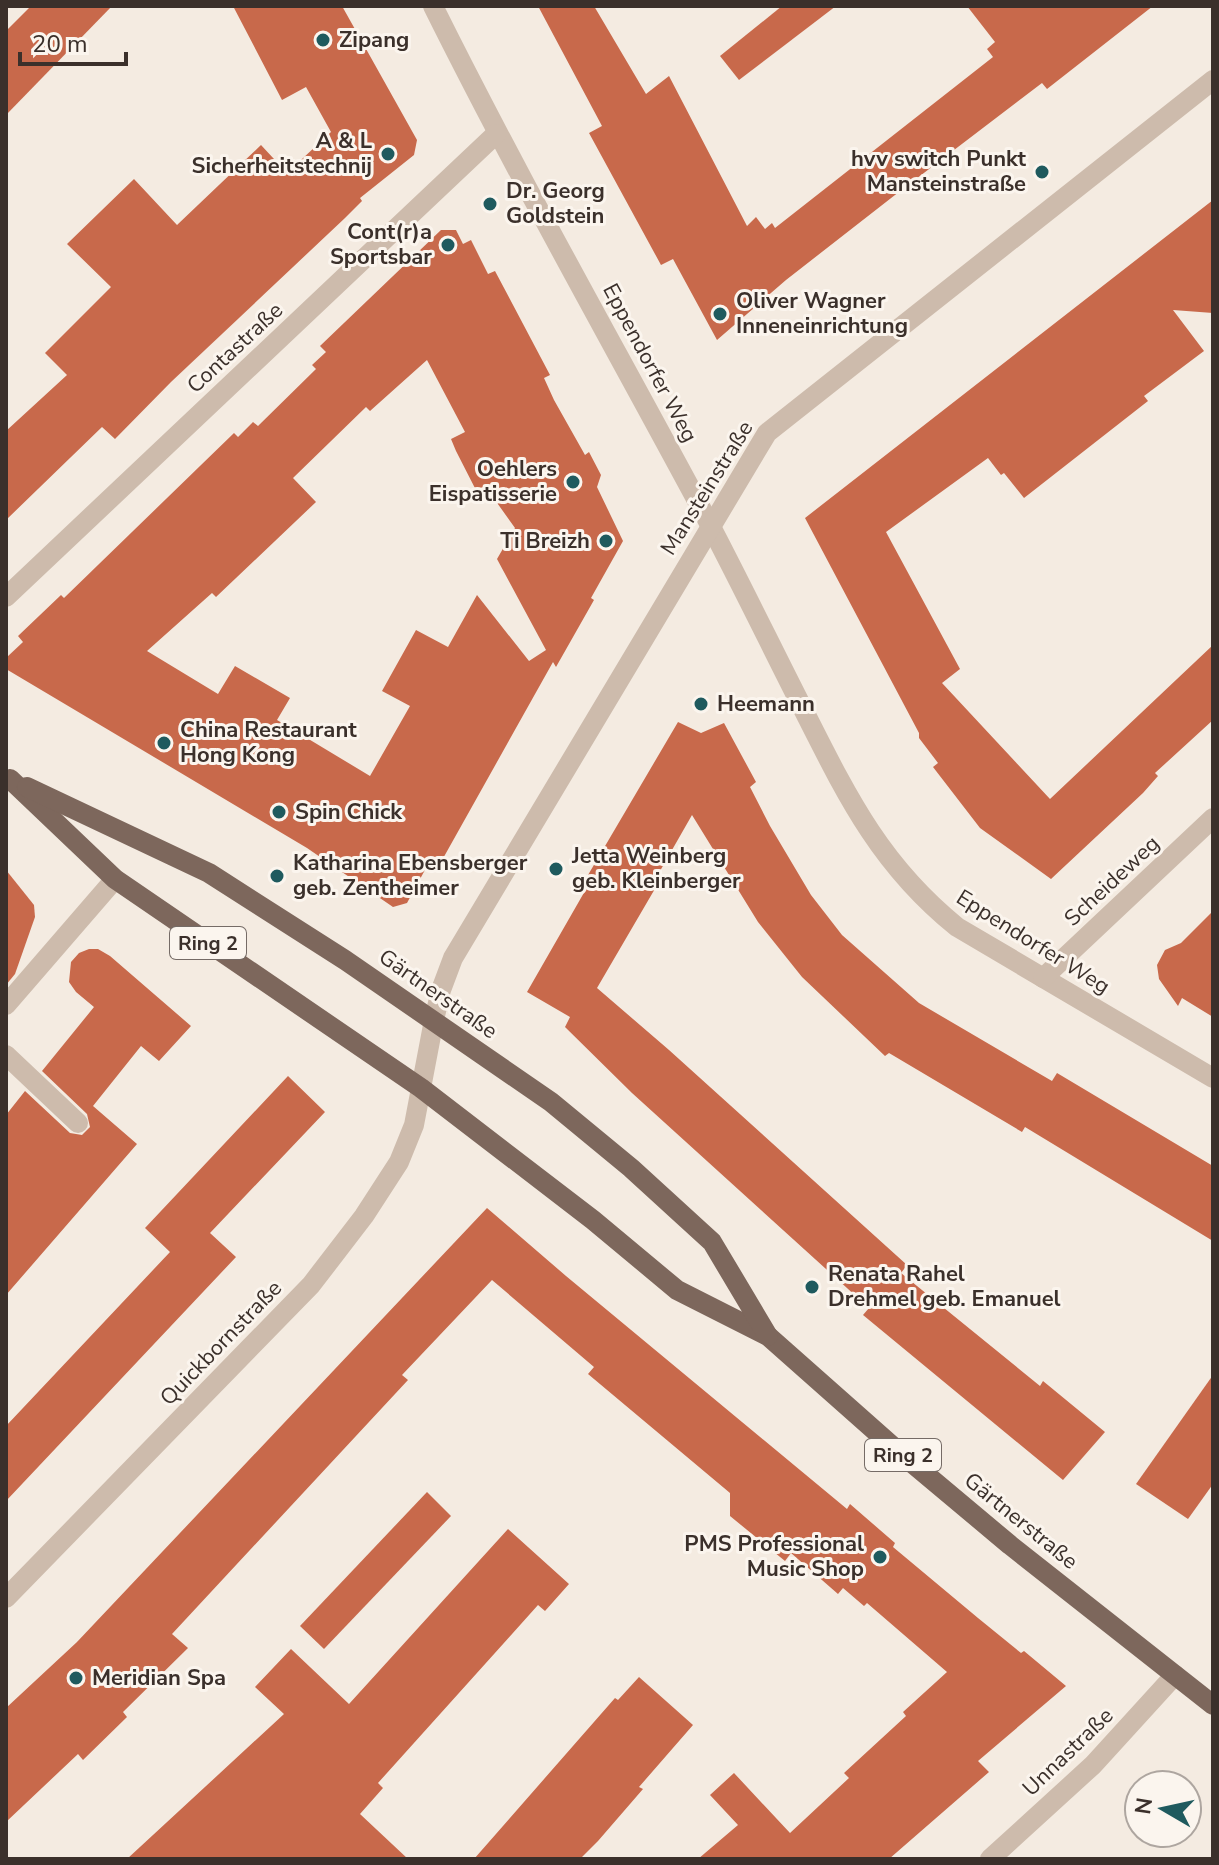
<svg xmlns="http://www.w3.org/2000/svg" width="1219" height="1865" font-family="'Nunito Sans',sans-serif">
<style>
.building{fill:#c8694b;fill-rule:evenodd}
.lines{fill:none;stroke-linecap:round;stroke-linejoin:round}
.minor{stroke:#cdbbac;stroke-width:20}
.major{stroke:#7d675c;stroke-width:20}
.poi-dot{fill:#1f5a5e;stroke:#fbf5ee;stroke-width:3}
.labels{text-anchor:middle;dominant-baseline:central;stroke-width:6;stroke-linejoin:round;paint-order:stroke}
.shield{fill:#fbf5ee;stroke:#756b66;stroke-width:2}
.shield-label{font-size:20px;font-weight:bold;fill:#3b302b}
.poi-label{font-size:22px;font-weight:bold;fill:#3b302b;stroke:#fbf5ee;text-anchor:start}
.street-label{font-size:22px;fill:#3b302b;stroke:#fbf5ee}
</style>
<rect width="100%" height="100%" fill="#f4ebe1"/>
<g class="building">
<polygon points="31,6 112,6 6,115 6,31"/>
<polygon points="233,6 342,6 417,140 414,155 360,198 362,201 345,218 171,382 115,439 102,427 6,520 6,431 67,375 45,353 111,287 67,244 134,179 177,225 261,145 287,173 331,132 306,87 282,100"/>
<polygon points="538,6 594,6 646,94 669,76 747,226 756,217 765,229 772,223 775,228 993,57 987,49 995,42 967,6 1153,6 1047,89 1042,83 895,195 786,280 717,340 673,259 661,265 589,133 602,126"/>
<polygon points="782,6 836,6 739,80 720,56"/>
<polygon points="1213,200 1213,313 1173,310 1204,351 1144,396 1148,401 1024,498 1004,473 1001,475 988,458 886,532 960,669 942,683 1050,799 1213,645 1213,720 1155,773 1158,776 1143,793 1051,879 980,828 933,767 938,763 919,738 919,733 805,518"/>
<path d="M 441,230 L 456,230 L 463,244 L 471,240 L 488,274 L 495,271 L 550,375 L 544,378 L 554,400 L 585,455 L 589,452 L 601,475 L 597,487 L 623,541 L 591,598 L 594,600 L 556,667 L 553,662 L 441,862 L 432,857 L 407,903 L 393,907 L 307,848 L 6,669 L 6,658 L 23,642 L 18,636 L 61,595 L 64,598 L 234,433 L 238,437 L 253,422 L 258,426 L 316,369 L 312,365 L 326,352 L 320,346 ZM 427,360 L 465,432 L 451,439 L 456,451 L 480,498 L 490,493 L 515,528 L 497,559 L 546,650 L 529,661 L 477,595 L 448,647 L 416,630 L 382,691 L 410,706 L 370,776 L 277,720 L 290,698 L 235,666 L 218,694 L 147,651 L 212,593 L 216,597 L 316,502 L 293,478 L 366,407 L 370,411 Z"/>
<polygon points="678,722 701,733 724,723 756,782 750,787 770,826 811,895 842,935 919,1003 1052,1081 1057,1073 1213,1166 1213,1241 1025,1127 1022,1132 889,1053 885,1056 802,977 758,922 692,815 652,885 656,887 597,988 669,1050 907,1265 901,1273 1040,1386 1043,1381 1105,1432 1063,1480 863,1315 869,1308 632,1093 565,1027 570,1017 527,992 593,877 588,875"/>
<polygon points="6,870 34,905 35,917 15,974 6,985"/>
<polygon points="1213,911 1213,1017 1182,998 1178,1006 1159,979 1157,965 1165,950 1181,943"/>
<polygon points="89,949 98,949 110,956 191,1026 159,1061 141,1046 93,1106 137,1144 6,1295 6,1115 25,1091 70,1133 82,1135 90,1127 87,1114 42,1071 94,1007 76,992 69,982 71,962 79,953"/>
<polygon points="288,1076 325,1112 210,1233 236,1257 6,1501 6,1426 170,1252 145,1228"/>
<polygon points="487,1208 566,1276 847,1509 850,1504 895,1543 893,1547 978,1618 1021,1653 1024,1651 1066,1686 978,1761 989,1772 889,1859 698,1859 738,1825 710,1795 734,1773 790,1833 849,1778 844,1773 906,1716 903,1712 947,1672 867,1603 864,1606 843,1588 838,1594 791,1553 785,1561 730,1516 730,1493 588,1374 594,1367 492,1280 402,1375 408,1380 172,1634 188,1648 123,1712 127,1717 83,1760 78,1754 6,1822 6,1708 77,1642"/>
<polygon points="1213,1375 1213,1484 1188,1519 1136,1484"/>
<polygon points="427,1492 451,1516 324,1649 300,1626"/>
<polygon points="508,1529 569,1584 545,1611 538,1605 378,1783 383,1788 360,1814 408,1859 127,1859 284,1714 255,1687 291,1649 349,1704"/>
<polygon points="639,1677 693,1725 639,1787 643,1789 598,1841 580,1859 474,1859 615,1698 618,1700"/>
</g>
<g class="lines">
<g class="minor">
<path d="M 433,6 C 520,181 617,351 709,523 C 741,584 771,646 802,707 C 846,794 879,864 957,927 L 1213,1078"/>
<polyline points="6,597 496,134"/>
<polyline points="1043,978 1213,818"/>
<polyline points="6,1005 115,879"/>
<polyline points="6,1055 78,1123"/>
<polyline points="6,1598 311,1285 364,1216 399,1162 414,1125 434,1020 441,990 453,958 767,433 1213,80"/>
<polyline points="990,1859 1093,1765 1175,1675"/>
</g>
<g class="major">
<polyline points="10,779 115,879 421,1088 593,1220 677,1290 768,1336 899,1452 1010,1545 1213,1705"/>
<polyline points="27,787 209,873 345,960 551,1102 631,1168 712,1242 768,1336"/>
</g>
</g>
<g class="poi-dot">
<circle cx="323" cy="40" r="8"/>
<circle cx="388" cy="154" r="8"/>
<circle cx="1042" cy="172" r="8"/>
<circle cx="490" cy="204" r="8"/>
<circle cx="448" cy="245" r="8"/>
<circle cx="720" cy="314" r="8"/>
<circle cx="573" cy="482" r="8"/>
<circle cx="606" cy="541" r="8"/>
<circle cx="701" cy="704" r="8"/>
<circle cx="164" cy="743" r="8"/>
<circle cx="279" cy="812" r="8"/>
<circle cx="556" cy="869" r="8"/>
<circle cx="277" cy="876" r="8"/>
<circle cx="812" cy="1287" r="8"/>
<circle cx="880" cy="1557" r="8"/>
<circle cx="76" cy="1678" r="8"/>
</g>
<g class="labels">
<g class="shield">
<rect x="170" y="927" width="76" height="32" rx="6"/>
<rect x="865" y="1439" width="76" height="32" rx="6"/>
</g>
<g class="shield-label">
<text x="208" y="943">Ring 2</text>
<text x="903" y="1455">Ring 2</text>
</g>
<g class="poi-label">
<text x="339" y="40">Zipang</text>
<text x="372" y="141" text-anchor="end">A &amp; L<tspan x="372" dy="25">Sicherheitstechnij</tspan></text>
<text x="1026" y="159" text-anchor="end">hvv switch Punkt<tspan x="1026" dy="25">Mansteinstraße</tspan></text>
<text x="506" y="191">Dr. Georg<tspan x="506" dy="25">Goldstein</tspan></text>
<text x="432" y="232" text-anchor="end">Cont(r)a<tspan x="432" dy="25">Sportsbar</tspan></text>
<text x="736" y="301">Oliver Wagner<tspan x="736" dy="25">Inneneinrichtung</tspan></text>
<text x="557" y="469" text-anchor="end">Oehlers<tspan x="557" dy="25">Eispatisserie</tspan></text>
<text x="590" y="541" text-anchor="end">Ti Breizh</text>
<text x="717" y="704">Heemann</text>
<text x="180" y="730">China Restaurant<tspan x="180" dy="25">Hong Kong</tspan></text>
<text x="295" y="812">Spin Chick</text>
<text x="572" y="856">Jetta Weinberg<tspan x="572" dy="25">geb. Kleinberger</tspan></text>
<text x="293" y="863">Katharina Ebensberger<tspan x="293" dy="25">geb. Zentheimer</tspan></text>
<text x="828" y="1274">Renata Rahel<tspan x="828" dy="25">Drehmel geb. Emanuel</tspan></text>
<text x="864" y="1544" text-anchor="end">PMS Professional<tspan x="864" dy="25">Music Shop</tspan></text>
<text x="92" y="1678">Meridian Spa</text>
</g>
<g class="street-label">
<text transform="translate(235 348) rotate(-43)">Contastraße</text>
<text transform="translate(650 363) rotate(62)">Eppendorfer Weg</text>
<text transform="translate(707 488) rotate(-58)">Mansteinstraße</text>
<text transform="translate(1112 881) rotate(-43)">Scheideweg</text>
<text transform="translate(1033 942) rotate(32)">Eppendorfer Weg</text>
<text transform="translate(438 994) rotate(35)">Gärtnerstraße</text>
<text transform="translate(221 1343) rotate(-46)">Quickbornstraße</text>
<text transform="translate(1021 1521) rotate(39)">Gärtnerstraße</text>
<text transform="translate(1068 1752) rotate(-44)">Unnastraße</text>
</g>
</g>
<rect width="1219" height="1865" fill="none" stroke="#3b302b" stroke-width="16"/>
<g transform="translate(1163 1809) rotate(279)"><circle r="38" fill="#fbf5ee" stroke="#aea6a0" stroke-width="2"/>
<path d="M0-6L14 30L0 20L-14 30Z" fill="#1f5a5e"/>
<text y="-12" font-size="22" font-weight="bold" text-anchor="middle" fill="#3b302b">N</text>
</g>
<path d="M20 52v12h106v-12" fill="none" stroke="#3b302b" stroke-width="4"/>
<text x="32" y="52" font-size="24" fill="#3b302b" stroke="#fbf5ee" stroke-width="6" paint-order="stroke">20 m</text>
</svg>
